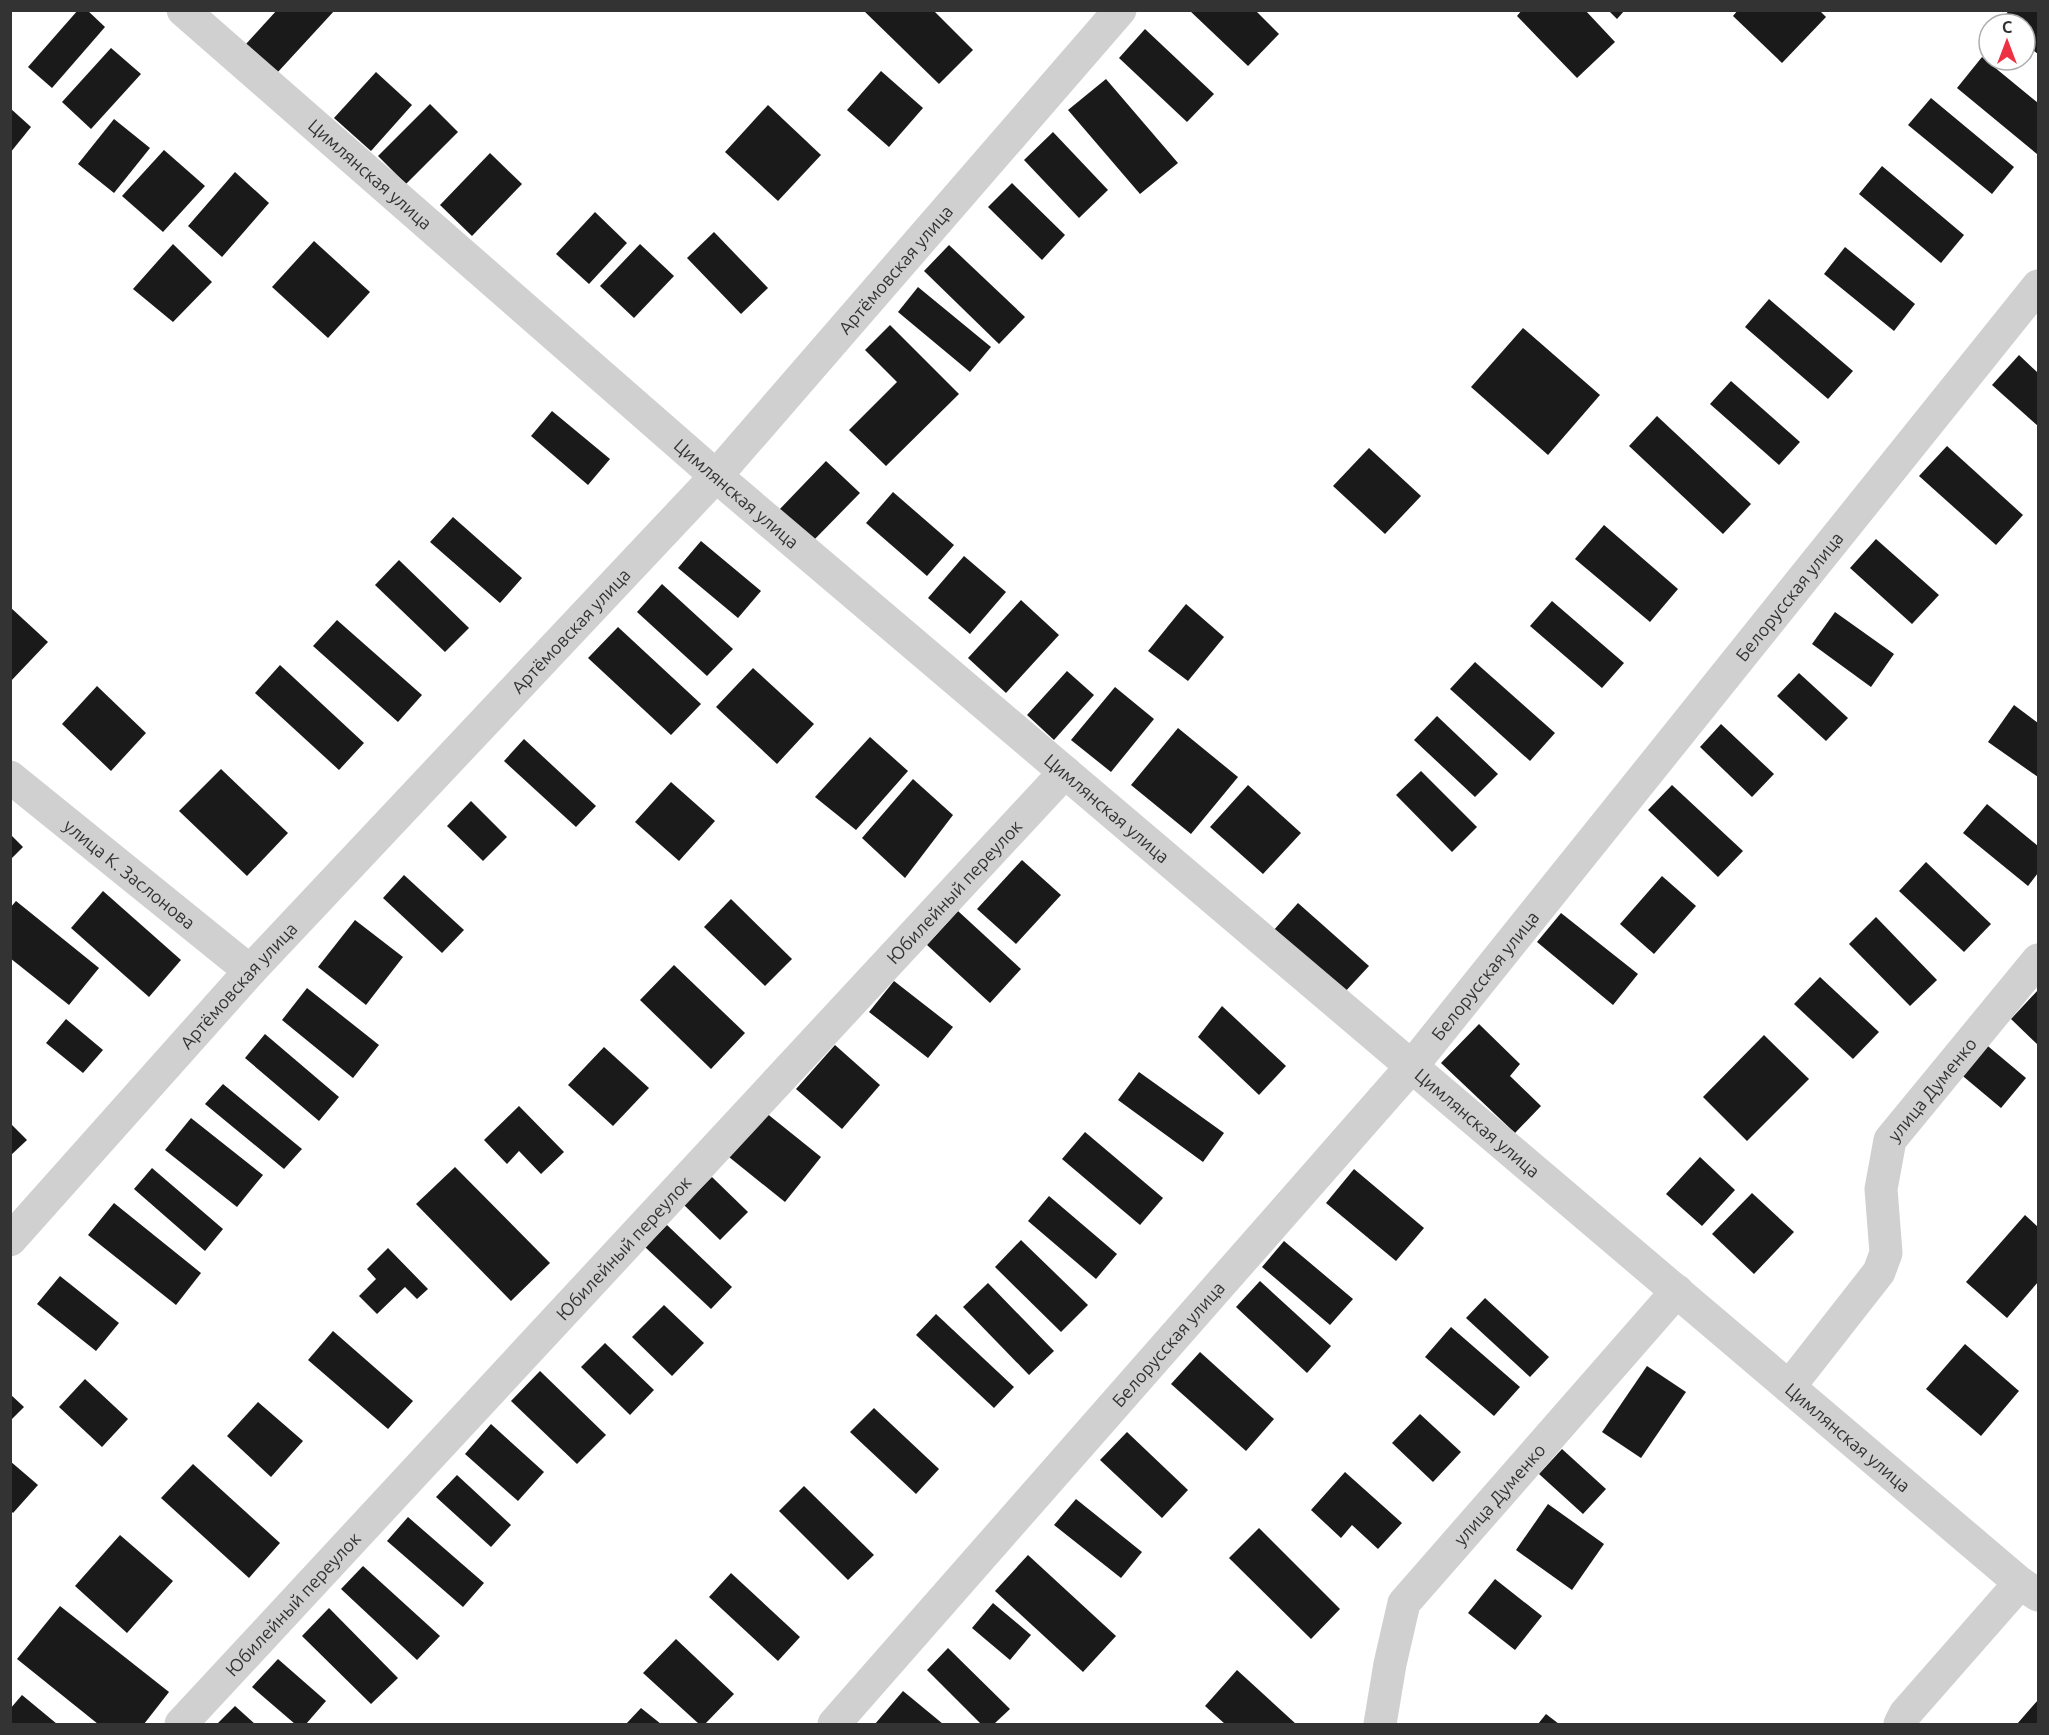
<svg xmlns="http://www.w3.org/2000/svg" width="2049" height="1735" font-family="Ubuntu,sans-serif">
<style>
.building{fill:#1a1a1a}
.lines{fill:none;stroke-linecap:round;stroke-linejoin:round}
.minor{stroke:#d0d0d0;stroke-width:33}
.labels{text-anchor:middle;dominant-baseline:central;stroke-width:6;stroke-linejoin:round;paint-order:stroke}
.street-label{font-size:18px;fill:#333;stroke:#fff}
</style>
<rect width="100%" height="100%" fill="#fff"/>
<g class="building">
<polygon points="78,10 87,10 105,27 52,88 28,67"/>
<polygon points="277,10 335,10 277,73 246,44"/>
<polygon points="863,10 933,10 973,50 939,84"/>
<polygon points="1189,10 1255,10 1279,34 1248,66"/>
<polygon points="1522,10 1585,10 1615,42 1577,78 1517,16"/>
<polygon points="1608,10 1625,10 1617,19"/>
<polygon points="1738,10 1819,10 1826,17 1782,63 1733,16"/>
<polygon points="2009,10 2038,10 2038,54 2025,44 2025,24 1999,24"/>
<polygon points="1145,29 1214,94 1187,122 1119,58"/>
<polygon points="111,48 141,74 91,129 62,102"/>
<polygon points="1982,57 2038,103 2037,154 1957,88"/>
<polygon points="881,71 923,108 889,147 847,110"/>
<polygon points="376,72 412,105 371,151 334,118"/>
<polygon points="1106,79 1178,163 1140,194 1068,110"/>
<polygon points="1931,98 2014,167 1992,194 1908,125"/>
<polygon points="430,104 458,132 406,184 378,156"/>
<polygon points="768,105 821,155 778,201 725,152"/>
<polygon points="10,108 31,127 10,153"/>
<polygon points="114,119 150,148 114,193 78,164"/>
<polygon points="1053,132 1108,190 1079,218 1024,160"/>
<polygon points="164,150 205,186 163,232 122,196"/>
<polygon points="490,153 522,184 472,236 440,205"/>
<polygon points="1882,166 1964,235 1941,263 1859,194"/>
<polygon points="235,172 269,203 222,257 188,226"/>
<polygon points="1012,183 1065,235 1042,260 988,207"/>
<polygon points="595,212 627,243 589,284 556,254"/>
<polygon points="714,232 768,288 741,314 687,258"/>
<polygon points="314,241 370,292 328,338 272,287"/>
<polygon points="173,244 212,282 173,322 133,289"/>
<polygon points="640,244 674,276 634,318 600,286"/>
<polygon points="949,245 1025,317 999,344 924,271"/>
<polygon points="1845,247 1915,304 1894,331 1824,274"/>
<polygon points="918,287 991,347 970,372 898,312"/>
<polygon points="1769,299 1853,371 1828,399 1745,327"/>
<polygon points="890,325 959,394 886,466 849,430 897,382 865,350"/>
<polygon points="1523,328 1600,395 1548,455 1471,387"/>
<polygon points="2019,355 2038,373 2038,426 1992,385"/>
<polygon points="1731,381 1800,442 1779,465 1710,404"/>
<polygon points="552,411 610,459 588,485 531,436"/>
<polygon points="1657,416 1751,504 1723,534 1629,446"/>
<polygon points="1947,446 2023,515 1996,545 1919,476"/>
<polygon points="1369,448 1421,496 1385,534 1333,486"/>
<polygon points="826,461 860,493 811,543 778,511"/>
<polygon points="893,492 954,545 927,576 866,523"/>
<polygon points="453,517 522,578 500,603 430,542"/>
<polygon points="1604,525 1678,589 1650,622 1575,559"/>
<polygon points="1876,539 1939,595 1912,624 1850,568"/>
<polygon points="701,541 761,591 738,618 678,568"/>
<polygon points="964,556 1006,592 970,634 928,598"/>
<polygon points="399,560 469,628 445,652 375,585"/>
<polygon points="662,584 733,649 707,676 637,612"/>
<polygon points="1021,600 1059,635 1006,693 968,658"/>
<polygon points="1552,601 1624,663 1602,688 1530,626"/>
<polygon points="1186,604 1224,637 1188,681 1148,651"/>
<polygon points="10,607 48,642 10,682"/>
<polygon points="1835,612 1894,654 1871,687 1812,644"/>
<polygon points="337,620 422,695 398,722 313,646"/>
<polygon points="618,627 701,704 671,735 588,658"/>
<polygon points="1475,662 1555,733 1530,761 1450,689"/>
<polygon points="280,665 364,743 339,770 255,693"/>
<polygon points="753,668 814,724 777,764 716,707"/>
<polygon points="1067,671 1094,695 1054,740 1027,715"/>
<polygon points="1799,673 1848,718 1826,741 1777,696"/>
<polygon points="97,686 146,733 111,771 62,724"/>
<polygon points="1115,687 1154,719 1111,772 1071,740"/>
<polygon points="2014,705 2038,723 2038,777 1988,742"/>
<polygon points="1437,716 1498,774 1475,797 1414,740"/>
<polygon points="1721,724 1774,774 1752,797 1700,747"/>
<polygon points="1178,728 1238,777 1191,834 1131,785"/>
<polygon points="870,737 908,771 856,830 815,797"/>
<polygon points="524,739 596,806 576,827 504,761"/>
<polygon points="221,769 288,833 247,876 179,811"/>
<polygon points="1421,771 1477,827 1452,852 1396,795"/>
<polygon points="913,779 953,815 905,878 862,838"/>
<polygon points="671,782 715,821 679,861 635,822"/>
<polygon points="1248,785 1301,833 1263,874 1210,827"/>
<polygon points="1672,785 1743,851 1718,877 1648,810"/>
<polygon points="471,801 507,837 483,861 447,826"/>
<polygon points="1987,804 2038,846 2038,873 2028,886 1963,833"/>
<polygon points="10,834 23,847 10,860"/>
<polygon points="1022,860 1061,895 1016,944 977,909"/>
<polygon points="1926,862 1991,924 1964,952 1899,891"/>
<polygon points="404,875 464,930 442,953 383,898"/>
<polygon points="1662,876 1696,906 1654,954 1620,924"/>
<polygon points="103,891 181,960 149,997 71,928"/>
<polygon points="731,899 792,959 765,986 704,927"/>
<polygon points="16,901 99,968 69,1005 10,958 10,908"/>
<polygon points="1298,903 1369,966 1343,994 1273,931"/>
<polygon points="958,911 1021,969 990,1003 927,945"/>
<polygon points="1561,913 1638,974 1613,1005 1537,942"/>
<polygon points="1876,917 1937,980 1910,1006 1849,944"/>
<polygon points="355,920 403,957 366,1005 318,967"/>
<polygon points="674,965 745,1033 711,1069 640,1000"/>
<polygon points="1820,977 1879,1032 1853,1059 1794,1004"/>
<polygon points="894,981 953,1027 928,1058 869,1012"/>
<polygon points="307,988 379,1045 353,1078 282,1020"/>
<polygon points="2038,990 2038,1045 2011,1019"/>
<polygon points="1222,1006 1286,1066 1259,1095 1198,1037"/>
<polygon points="66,1019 103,1050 83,1073 46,1043"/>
<polygon points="1479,1024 1520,1064 1510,1076 1541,1106 1515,1133 1441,1063"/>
<polygon points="265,1034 339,1097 319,1121 245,1058"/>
<polygon points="1764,1035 1809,1079 1747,1141 1703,1097"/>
<polygon points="1983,1042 2026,1078 2001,1108 1958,1072"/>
<polygon points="835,1045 880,1085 842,1129 796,1089"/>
<polygon points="604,1047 649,1088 613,1126 568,1085"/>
<polygon points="1139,1072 1224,1133 1203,1162 1118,1100"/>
<polygon points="223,1084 302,1149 284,1169 205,1104"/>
<polygon points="519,1106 564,1152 541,1174 519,1151 507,1164 484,1140"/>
<polygon points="765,1112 821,1157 785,1202 729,1157"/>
<polygon points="191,1118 263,1175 237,1207 165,1150"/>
<polygon points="10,1123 27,1140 10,1156"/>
<polygon points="1085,1132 1163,1198 1140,1225 1062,1159"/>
<polygon points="1700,1157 1735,1190 1702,1226 1666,1194"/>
<polygon points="455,1167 550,1263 511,1301 416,1204"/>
<polygon points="152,1168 223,1229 205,1251 134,1189"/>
<polygon points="1354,1169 1424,1228 1396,1261 1326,1203"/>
<polygon points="712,1177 748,1212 720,1240 684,1205"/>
<polygon points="1752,1193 1794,1232 1754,1274 1712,1234"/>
<polygon points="1049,1196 1117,1254 1096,1279 1028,1221"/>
<polygon points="114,1203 201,1273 176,1305 88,1235"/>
<polygon points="2025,1215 2038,1227 2038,1282 2007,1318 1966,1282"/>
<polygon points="667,1225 732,1287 711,1309 645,1247"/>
<polygon points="1021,1240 1088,1305 1061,1332 995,1267"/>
<polygon points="1284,1241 1353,1299 1330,1325 1262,1267"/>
<polygon points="388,1248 428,1289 417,1299 405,1287 377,1314 359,1296 376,1279 367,1269"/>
<polygon points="60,1276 119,1323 96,1351 37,1304"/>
<polygon points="1260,1281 1331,1346 1307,1373 1236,1307"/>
<polygon points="988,1283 1054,1351 1029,1375 963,1307"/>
<polygon points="1485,1298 1549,1357 1530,1377 1466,1318"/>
<polygon points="664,1305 704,1343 672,1376 632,1337"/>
<polygon points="936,1314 1014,1387 994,1408 916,1335"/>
<polygon points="1451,1327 1520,1387 1494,1416 1425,1357"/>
<polygon points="333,1331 413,1401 388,1429 308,1360"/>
<polygon points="605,1343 654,1390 630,1415 581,1367"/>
<polygon points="1965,1344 2019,1391 1981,1436 1926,1389"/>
<polygon points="1200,1352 1274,1419 1246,1451 1171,1384"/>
<polygon points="1647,1366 1686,1392 1641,1458 1602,1432"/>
<polygon points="540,1371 606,1435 577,1464 511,1401"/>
<polygon points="85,1379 128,1419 102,1447 59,1407"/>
<polygon points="10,1394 24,1407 10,1421"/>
<polygon points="258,1402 303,1441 271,1477 227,1436"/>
<polygon points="874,1408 939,1469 916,1494 850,1432"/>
<polygon points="1420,1414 1461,1452 1433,1482 1392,1443"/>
<polygon points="491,1424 544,1472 518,1501 465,1454"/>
<polygon points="1127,1432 1188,1490 1162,1518 1100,1460"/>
<polygon points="1562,1449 1606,1489 1583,1514 1539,1474"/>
<polygon points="10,1461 38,1485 13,1513 10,1510"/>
<polygon points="193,1464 280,1543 249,1578 161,1498"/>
<polygon points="1345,1472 1402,1523 1378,1549 1352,1525 1341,1538 1311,1510"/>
<polygon points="457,1475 511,1525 491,1547 436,1497"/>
<polygon points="804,1486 874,1555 848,1580 779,1511"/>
<polygon points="1076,1499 1142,1552 1121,1578 1054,1525"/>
<polygon points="1548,1504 1604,1544 1572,1590 1516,1550"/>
<polygon points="408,1517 484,1583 463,1607 387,1541"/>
<polygon points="1259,1528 1340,1609 1311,1639 1229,1558"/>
<polygon points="120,1535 173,1581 127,1633 75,1586"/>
<polygon points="1028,1555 1116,1636 1083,1672 995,1591"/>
<polygon points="363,1566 440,1636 417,1660 341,1589"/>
<polygon points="731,1573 800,1637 778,1661 709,1597"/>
<polygon points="1495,1579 1542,1616 1515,1650 1468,1613"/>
<polygon points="993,1603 1031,1635 1010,1660 972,1628"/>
<polygon points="60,1606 169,1692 144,1724 98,1724 17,1659"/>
<polygon points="329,1608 398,1678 371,1704 302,1636"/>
<polygon points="676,1639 734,1694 705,1724 699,1724 643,1673"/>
<polygon points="948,1648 1010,1709 994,1724 981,1724 927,1670"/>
<polygon points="278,1659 326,1701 306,1724 295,1724 252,1687"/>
<polygon points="1237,1670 1296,1724 1225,1724 1205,1706"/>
<polygon points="903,1691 943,1724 875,1724"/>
<polygon points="22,1695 57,1724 10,1724 10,1709"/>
<polygon points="2038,1700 2038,1724 2017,1724"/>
<polygon points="235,1706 255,1724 217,1724"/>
<polygon points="641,1708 661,1724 626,1724"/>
<polygon points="1546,1714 1559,1724 1538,1724"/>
</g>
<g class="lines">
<g class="minor">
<path id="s1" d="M 183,10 L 716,476 L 2020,1583 L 2038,1595"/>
<path id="s2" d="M 10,777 L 250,971"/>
<path id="s3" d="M 10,1240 L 250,971 L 716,476 L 1120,10"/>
<path id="s4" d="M 1789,1387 L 1879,1272 L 1886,1253 L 1881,1189 L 1890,1140 L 2038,960"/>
<path id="s5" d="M 181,1724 L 1065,772"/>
<path id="s6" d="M 834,1724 L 1412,1066 L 2038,286"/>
<path id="s7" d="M 1380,1724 L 1390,1664 L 1404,1603 L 1677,1291"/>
<polyline points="1900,1724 1905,1714 2020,1583"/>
</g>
</g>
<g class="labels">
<g class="street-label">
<text stroke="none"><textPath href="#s1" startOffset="249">Цимлянская улица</textPath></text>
<text stroke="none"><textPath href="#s3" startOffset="1314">Артёмовская улица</textPath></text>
<text stroke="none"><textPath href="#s1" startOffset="735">Цимлянская улица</textPath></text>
<text stroke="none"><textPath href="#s6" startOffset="1478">Белорусская улица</textPath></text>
<text stroke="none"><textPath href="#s3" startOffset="828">Артёмовская улица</textPath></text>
<text stroke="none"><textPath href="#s1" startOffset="1221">Цимлянская улица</textPath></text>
<text stroke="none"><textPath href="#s2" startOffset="154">улица К. Заслонова</textPath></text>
<text stroke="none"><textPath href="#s5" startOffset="1136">Юбилейный переулок</textPath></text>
<text stroke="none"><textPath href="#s6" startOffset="992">Белорусская улица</textPath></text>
<text stroke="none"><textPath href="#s3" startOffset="342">Артёмовская улица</textPath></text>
<text stroke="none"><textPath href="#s4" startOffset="346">улица Думенко</textPath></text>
<text stroke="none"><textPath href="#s1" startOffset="1707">Цимлянская улица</textPath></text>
<text stroke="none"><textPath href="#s5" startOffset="650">Юбилейный переулок</textPath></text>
<text stroke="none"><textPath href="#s6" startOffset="506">Белорусская улица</textPath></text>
<text stroke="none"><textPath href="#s1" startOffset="2193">Цимлянская улица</textPath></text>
<text stroke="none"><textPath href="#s7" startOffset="268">улица Думенко</textPath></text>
<text stroke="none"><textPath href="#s5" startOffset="164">Юбилейный переулок</textPath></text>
</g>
</g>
<rect width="2049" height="1735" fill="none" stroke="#333333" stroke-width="24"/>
<g transform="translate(2007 42)"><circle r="28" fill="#ffffff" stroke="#adadad" stroke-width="1.5"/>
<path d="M0-4.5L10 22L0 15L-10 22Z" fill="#ee3043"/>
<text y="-9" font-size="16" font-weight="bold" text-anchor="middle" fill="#333333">С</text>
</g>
</svg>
